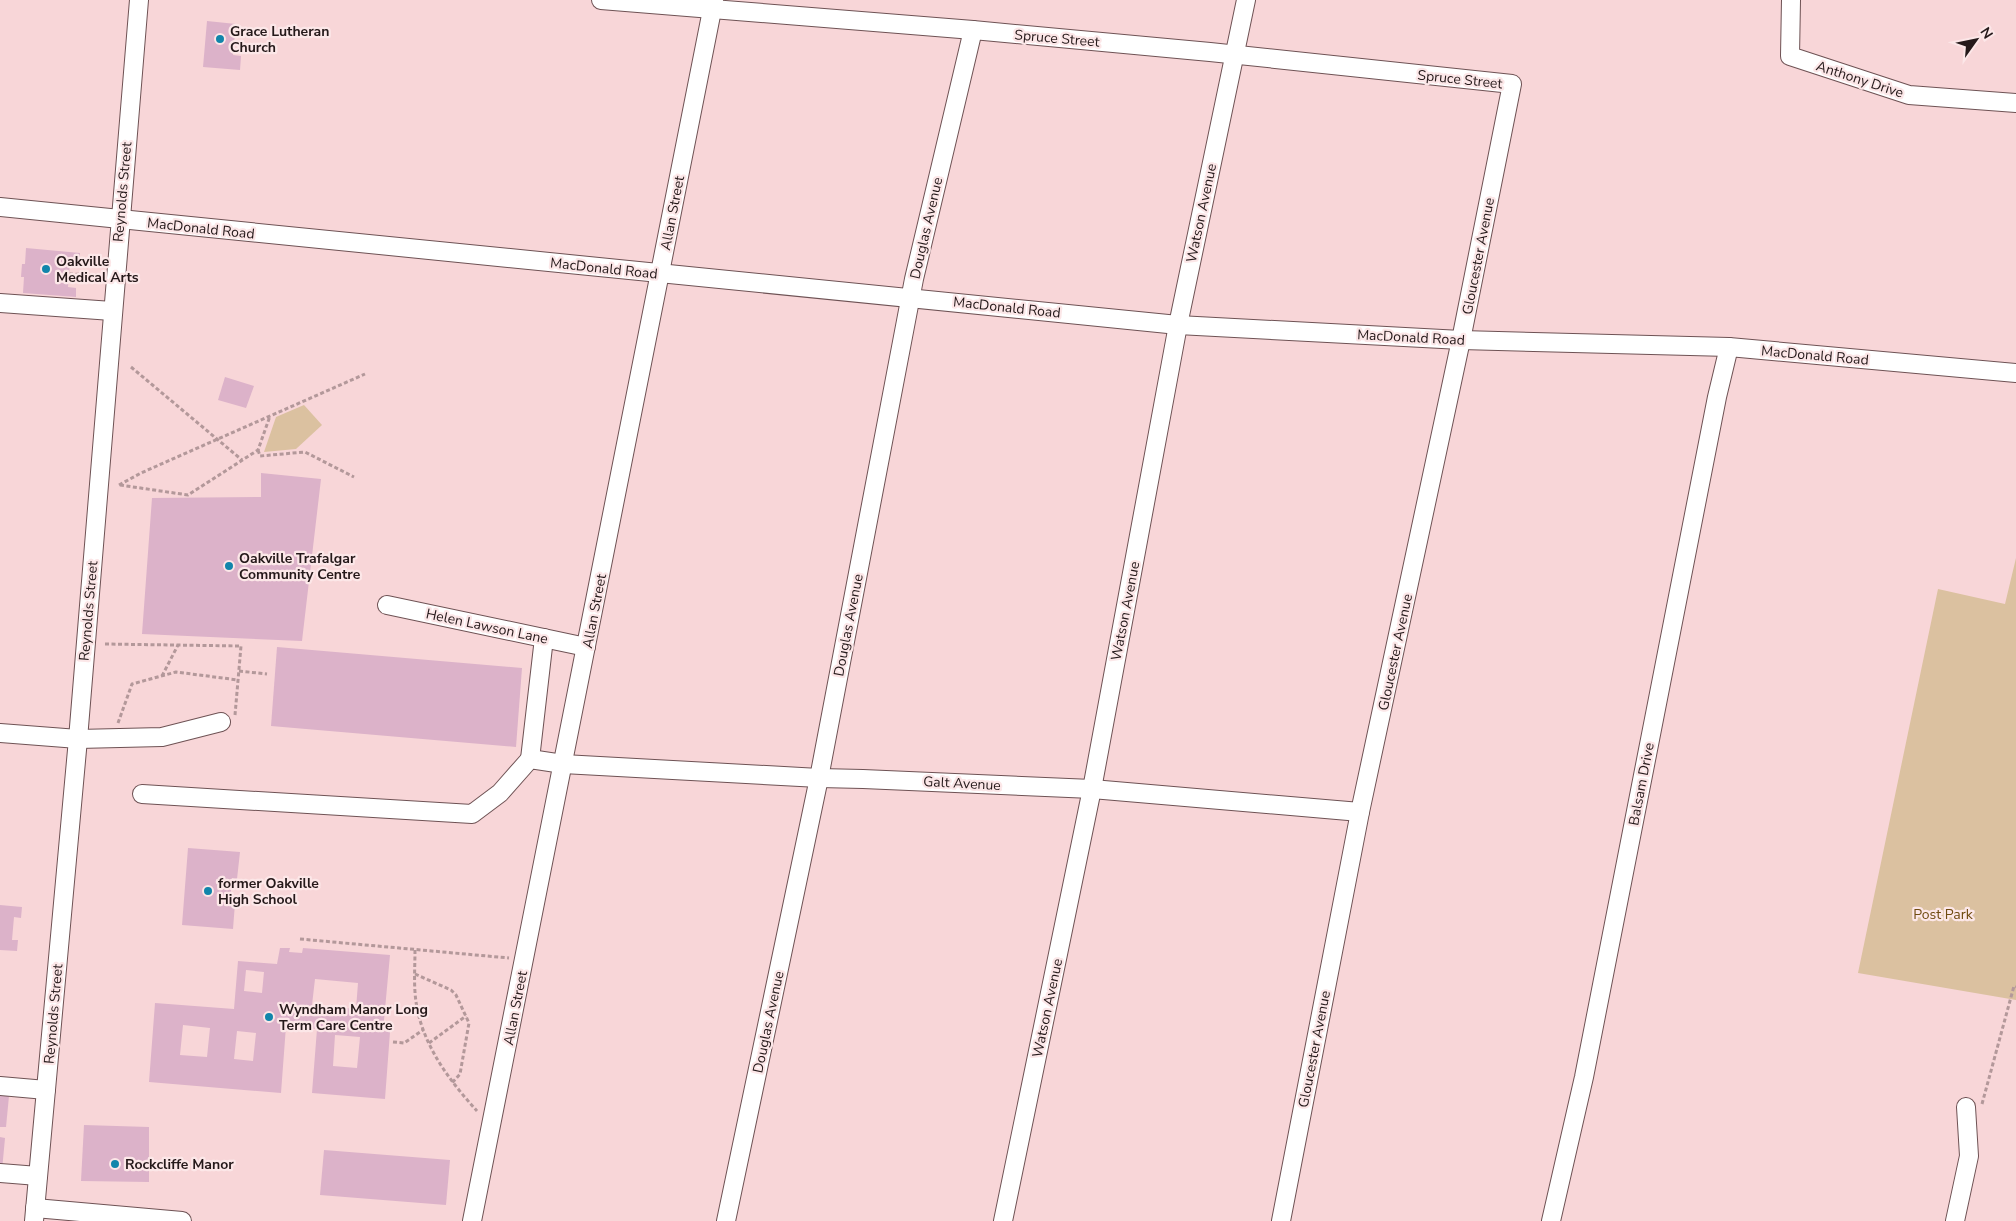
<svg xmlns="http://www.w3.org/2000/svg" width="2016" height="1221" viewBox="0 0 2016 1221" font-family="'Nunito Sans',sans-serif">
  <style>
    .green { fill: #dbc1a0 }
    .building { fill: #dcb2c9; fill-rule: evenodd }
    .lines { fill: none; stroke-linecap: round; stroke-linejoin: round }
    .minor-casing { stroke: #6e5254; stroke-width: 20 }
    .path { stroke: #b3989a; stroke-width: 3; stroke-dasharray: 4 2.5; stroke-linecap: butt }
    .minor { stroke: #fff; stroke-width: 18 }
    .poi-dot { fill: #1185ab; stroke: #fce7e8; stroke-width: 2 }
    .labels { text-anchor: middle; stroke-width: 4.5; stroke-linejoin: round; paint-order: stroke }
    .poi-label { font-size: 14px; font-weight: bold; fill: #25191a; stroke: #fce7e8; text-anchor: start }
    .street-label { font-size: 14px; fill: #25191a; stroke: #fce7e8 }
    .park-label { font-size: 14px; fill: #704b10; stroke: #fce7e8 }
  </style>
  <rect width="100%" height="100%" fill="#f8d6d8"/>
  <g class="green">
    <path d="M304,405L322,425L296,449L264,452L276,417Z"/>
    <path d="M2016,558V1000L1858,973L1938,589L2005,604Z"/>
  </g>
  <g class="building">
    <path d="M207,21L236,24L233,55L241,56L240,70L203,67Z"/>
    <path d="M26,248L80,253V263H70L68,287L76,288V297L23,293L24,277H21L22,264H25Z"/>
    <path d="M225,377L254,386L246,408L218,400Z"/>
    <path d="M261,473L321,479L302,641L142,634L152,498L261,497Z"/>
    <path d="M277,647L522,668L516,747L271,726Z"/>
    <path d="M188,848L240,852L237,879L232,878L230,903H235L233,929L182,925Z"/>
    <path d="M0,905L22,907L21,918L14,917L12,940H18L17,951L0,950Z"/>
    <path d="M280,948H290L289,952L302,953L303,948L390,955L383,1031L390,1032L385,1099L312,1093L317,1029L286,1026L281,1093L149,1082L155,1003L234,1009L238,961L277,964ZM246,970L264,972L262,993L244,991ZM315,979L358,983L356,1009L312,1005ZM183,1025L210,1028L207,1057L180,1055ZM237,1031L256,1033L253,1061L234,1059ZM335,1035L360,1037L357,1068L333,1066Z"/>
    <path d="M0,1096H9L6,1127H0Z"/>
    <path d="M84,1125L149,1127V1182L81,1181Z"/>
    <path d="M0,1137L5,1138L2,1170H0Z"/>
    <path d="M324,1150L450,1160L446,1205L320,1195Z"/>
  </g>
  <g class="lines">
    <g class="minor-casing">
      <g id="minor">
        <path d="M601,0L973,30L1210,52L1512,84L1461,340L1360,812L1281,1221"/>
        <path d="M1791,0L1790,56L1909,95L2016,103"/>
        <path d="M0,207L1178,325L1461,340L1729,347L2016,373"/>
        <path d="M0,303L112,311"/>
        <path d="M387,605L586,647"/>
        <path d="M0,733L78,739L162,737L221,722"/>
        <path d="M530,759L544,638"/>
        <path d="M142,794L472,814L500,793L530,759L563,764L819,778L863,779L1092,789L1360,812"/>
        <path d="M0,1086L46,1090"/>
        <path d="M0,1173L38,1176"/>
        <path d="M35,1208L182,1221"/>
        <path d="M34,1221L78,739L139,0"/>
        <path d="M472,1221L714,0"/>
        <path d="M726,1221L819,778L914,279L973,30"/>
        <path d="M1003,1221L1092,789L1178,325L1246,0"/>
        <path d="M1551,1221L1584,1077L1717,397L1729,347"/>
        <path d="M1955,1221L1969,1156L1966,1107"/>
      </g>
    </g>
    <g class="path">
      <path d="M69,274L102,275"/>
      <path d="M131,367L242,460"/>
      <path d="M258,450L260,456L305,452L354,477"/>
      <path d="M119,485L141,473L365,374"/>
      <path d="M120,485L188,495L258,450L270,416"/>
      <path d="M105,644L241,646L235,715"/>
      <path d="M239,671L267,674"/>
      <path d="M162,676L178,645"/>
      <path d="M118,723L132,684L176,672L238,680"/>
      <path d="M300,939L509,958"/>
      <path d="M415,950C415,964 414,978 415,992C418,1039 447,1078 477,1111"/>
      <path d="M415,974L451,990L456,995L469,1023L460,1074L452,1083"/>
      <path d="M393,1042L404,1043L423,1030"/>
      <path d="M429,1043L466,1016"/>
      <path d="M1982,1104L2014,986L2016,987"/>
    </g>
    <use href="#minor" class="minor"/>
  </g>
  <g class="poi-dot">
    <circle cx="220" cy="39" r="5"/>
    <circle cx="46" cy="269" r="5"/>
    <circle cx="229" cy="566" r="5"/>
    <circle cx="208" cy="891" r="5"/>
    <circle cx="269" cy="1017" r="5"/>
    <circle cx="115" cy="1164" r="5"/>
  </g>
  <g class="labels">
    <g class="poi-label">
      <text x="230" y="36">Grace Lutheran<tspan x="230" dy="16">Church</tspan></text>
      <text x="56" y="266">Oakville<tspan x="56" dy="16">Medical Arts</tspan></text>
      <text x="239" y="563">Oakville Trafalgar<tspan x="239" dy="16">Community Centre</tspan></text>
      <text x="218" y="888">former Oakville<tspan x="218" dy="16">High School</tspan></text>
      <text x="279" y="1014">Wyndham Manor Long<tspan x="279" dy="16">Term Care Centre</tspan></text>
      <text x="125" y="1169">Rockcliffe Manor</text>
    </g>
    <g class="street-label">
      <text transform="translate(1057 38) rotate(5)" y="5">Spruce Street</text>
      <text transform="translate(1460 79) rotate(6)" y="5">Spruce Street</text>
      <text transform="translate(1860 79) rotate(18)" y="5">Anthony Drive</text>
      <text transform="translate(122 192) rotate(-85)" y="5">Reynolds Street</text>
      <text transform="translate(672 213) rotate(-79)" y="5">Allan Street</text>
      <text transform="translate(1201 213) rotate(-78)" y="5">Watson Avenue</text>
      <text transform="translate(201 228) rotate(6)" y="5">MacDonald Road</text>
      <text transform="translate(926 228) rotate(-77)" y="5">Douglas Avenue</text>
      <text transform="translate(1478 256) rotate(-79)" y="5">Gloucester Avenue</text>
      <text transform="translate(604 268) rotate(6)" y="5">MacDonald Road</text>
      <text transform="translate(1007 307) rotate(6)" y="5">MacDonald Road</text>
      <text transform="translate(1411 337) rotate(3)" y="5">MacDonald Road</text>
      <text transform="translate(1815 355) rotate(5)" y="5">MacDonald Road</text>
      <text transform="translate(88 611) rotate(-85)" y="5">Reynolds Street</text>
      <text transform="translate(594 611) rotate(-79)" y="5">Allan Street</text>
      <text transform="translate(1125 611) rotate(-79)" y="5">Watson Avenue</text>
      <text transform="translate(848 625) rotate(-79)" y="5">Douglas Avenue</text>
      <text transform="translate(487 626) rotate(12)" y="5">Helen Lawson Lane</text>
      <text transform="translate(1395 652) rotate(-78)" y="5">Gloucester Avenue</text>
      <text transform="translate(962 783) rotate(3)" y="5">Galt Avenue</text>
      <text transform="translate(1641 784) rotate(-79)" y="5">Balsam Drive</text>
      <text transform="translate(515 1008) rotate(-79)" y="5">Allan Street</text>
      <text transform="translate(1047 1008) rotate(-78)" y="5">Watson Avenue</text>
      <text transform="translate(53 1014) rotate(-85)" y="5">Reynolds Street</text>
      <text transform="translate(768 1022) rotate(-78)" y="5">Douglas Avenue</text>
      <text transform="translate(1314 1049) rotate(-79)" y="5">Gloucester Avenue</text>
    </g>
    <g class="park-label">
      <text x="1943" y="919">Post Park</text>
    </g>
  </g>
  <g transform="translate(1976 40) rotate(57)" stroke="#fce7e8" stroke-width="4" paint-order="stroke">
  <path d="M0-4L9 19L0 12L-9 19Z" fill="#25191a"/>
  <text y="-8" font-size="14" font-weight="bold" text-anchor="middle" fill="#25191a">N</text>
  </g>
</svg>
